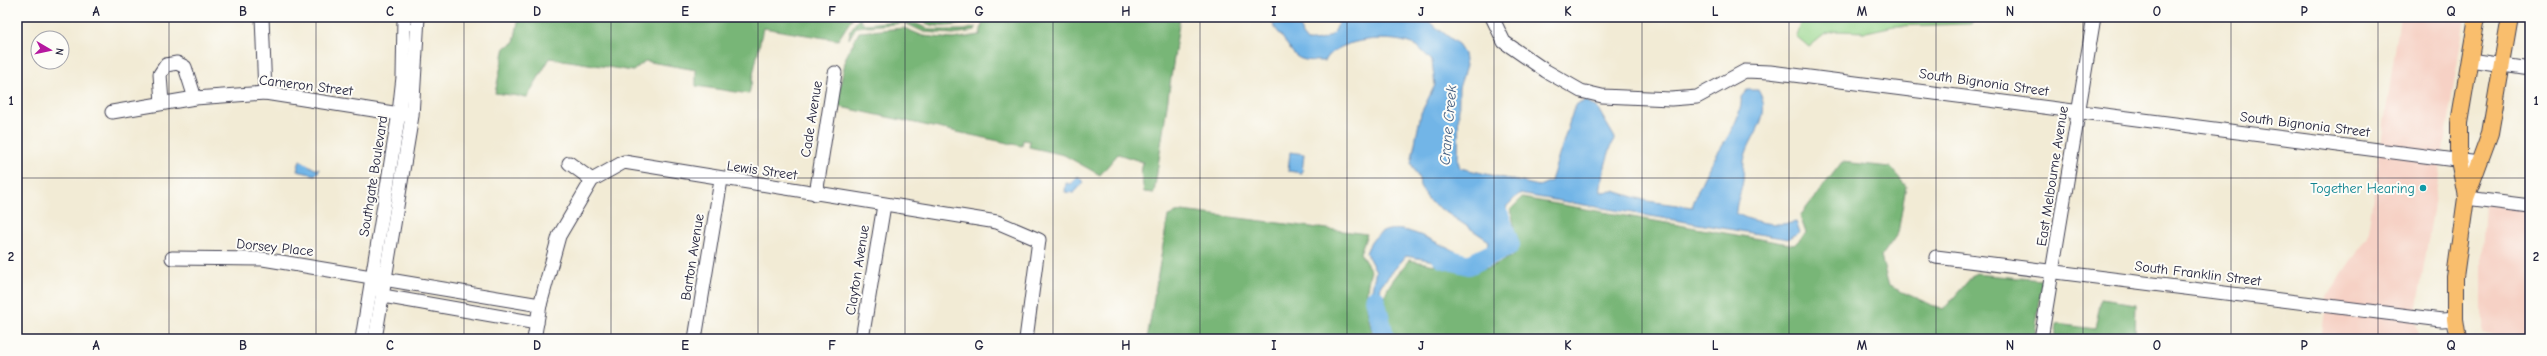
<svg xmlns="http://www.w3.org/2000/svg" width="2547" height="356" viewBox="0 0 2547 356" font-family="'Comic Neue',sans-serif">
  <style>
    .built { fill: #f6d1c5 }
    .green { fill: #96d58b; stroke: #5c7c63 }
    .forest { fill: #78b677; stroke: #4d6c59 }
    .water { fill: #72b5e7; stroke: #4a6c91 }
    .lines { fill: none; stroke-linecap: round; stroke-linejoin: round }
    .river { stroke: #72b5e7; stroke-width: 20 }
    .minor-casing { stroke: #414052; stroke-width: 15 }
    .major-casing { stroke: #414052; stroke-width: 18 }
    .minor { stroke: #fff; stroke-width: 13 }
    .major { stroke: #f9be6d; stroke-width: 16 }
    .grid { fill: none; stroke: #22223b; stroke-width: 1; stroke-opacity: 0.55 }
    .culture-dot { fill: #0f9aa8; stroke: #fdfcf7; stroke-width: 1.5 }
    .labels { text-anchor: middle; stroke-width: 4; stroke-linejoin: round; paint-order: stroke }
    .street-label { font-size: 14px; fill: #22223b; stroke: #fdfcf7 }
    .culture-label { font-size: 14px; fill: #0d838f; stroke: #fdfcf7; text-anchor: end }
    .water-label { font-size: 15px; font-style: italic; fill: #425d80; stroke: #fdfcf7 }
    .neatline { fill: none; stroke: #22223b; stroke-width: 1.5 }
    .grid-label { font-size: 13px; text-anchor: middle; font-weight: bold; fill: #22223b }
  </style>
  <rect width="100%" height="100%" fill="#fdfcf7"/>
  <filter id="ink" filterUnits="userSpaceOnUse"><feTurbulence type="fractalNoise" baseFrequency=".025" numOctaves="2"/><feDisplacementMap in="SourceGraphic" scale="8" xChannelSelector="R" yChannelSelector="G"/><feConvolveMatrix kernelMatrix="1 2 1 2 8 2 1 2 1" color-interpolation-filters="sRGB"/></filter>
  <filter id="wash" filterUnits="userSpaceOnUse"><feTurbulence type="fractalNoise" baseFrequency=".012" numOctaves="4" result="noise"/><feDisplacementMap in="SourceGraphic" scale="16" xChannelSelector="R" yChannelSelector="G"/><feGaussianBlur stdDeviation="0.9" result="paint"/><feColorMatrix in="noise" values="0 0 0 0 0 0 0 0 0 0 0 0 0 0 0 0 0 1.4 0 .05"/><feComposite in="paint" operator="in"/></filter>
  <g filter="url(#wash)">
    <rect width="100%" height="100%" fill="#f2ebd5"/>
    <g class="built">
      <path d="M2400,17H2465L2415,319L2420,339H2321L2327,296L2367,237Z"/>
      <path d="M2485,203L2530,206V339L2482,334V252Z"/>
    </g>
    <path class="green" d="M1802,17H1976L1972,24L1894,26L1866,32L1837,31L1825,34L1809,47L1796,36Z"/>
    <g class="forest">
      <path d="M519,17H853L838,40L763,28L749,94L696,86V70L645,61L633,71L550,58L527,97L495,93L505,47L514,43Z"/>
      <path d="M860,17L861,22L865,24L896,21L917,24L930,30H965L976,27L975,31L953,34L924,32L905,23L856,27L849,39L850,31Z"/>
      <path d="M904,17H1180L1154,193L1144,192L1141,173L1143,162L1118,154L1100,175L1064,155L1029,147L1030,141L1023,140L1022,146L836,106L846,57L859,32L904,28L923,36L953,39L980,35L983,20C967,22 948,29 931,25C921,22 914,18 904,17Z"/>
      <path d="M1842,162L1890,167L1906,186L1898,233L1881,257L1889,286L1943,310L1974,274L2043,280L2034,339H1394L1388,337C1380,293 1382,293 1409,260L1461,270L1488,268L1513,256L1514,226L1511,209L1522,198L1794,245L1806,233L1800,216Z"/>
      <path d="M1182,211L1367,234L1360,253L1371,271C1363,298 1367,313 1374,339H1147L1168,216Z"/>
      <path d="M2101,299L2136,304L2135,337L2150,339H2055L2057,324L2095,329Z"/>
    </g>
    <g class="water">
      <path d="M1298,17L1302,35L1307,41C1315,42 1332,39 1336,29C1337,26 1338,21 1340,17H1414L1429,22L1457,43L1464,54L1466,66L1459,88L1458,161L1460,168L1539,186L1551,181L1573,111L1577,104L1587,101L1598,109L1615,138C1610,146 1599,184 1601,192L1614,191L1647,201L1692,207C1696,196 1700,184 1706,173C1716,153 1744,119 1741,97L1747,90H1758C1775,117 1748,136 1744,161C1743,170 1744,178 1742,186C1740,195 1736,203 1736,213C1751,222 1777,227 1796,222L1800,232L1788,239L1519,194L1507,206L1503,217L1509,230L1508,253L1486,263L1462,266L1406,256L1381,285L1378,309L1384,339H1379C1372,311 1368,300 1376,271L1366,253C1386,197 1449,258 1482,260L1487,256L1489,241L1429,201L1420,186L1419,179L1411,163L1421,113L1435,85L1432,61C1427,56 1422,50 1416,46C1394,34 1338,37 1325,61C1295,61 1297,59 1282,37C1277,30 1273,27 1271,18Z"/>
      <path d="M1290,152L1304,154L1302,173L1288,171Z"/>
      <path d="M300,160L315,169H319V171L315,175L297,171Z"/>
      <path d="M1078,176L1084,182L1074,193L1065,192L1066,183L1071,184Z"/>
    </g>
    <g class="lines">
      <g class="river">
        <path d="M1442,258L1469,265L1510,245L1499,215"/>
        <path d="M1375,299L1385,339"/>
      </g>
    </g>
  </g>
  <g filter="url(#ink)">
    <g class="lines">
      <g class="minor-casing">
        <g id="minor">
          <path d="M262,17L265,93"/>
          <path d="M1492,17L1504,42L1546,71L1581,91L1602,96L1671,99L1697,97L1745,71L1770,72L2479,163"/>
          <path d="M2470,60L2530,69"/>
          <path d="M162,103L160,74L166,65L177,63L185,67L195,98"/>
          <path d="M112,112L195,98L265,93L406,115"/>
          <path d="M569,163L592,180"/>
          <path d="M816,194L835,73"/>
          <path d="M2466,198L2530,206"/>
          <path d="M1936,257L2442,320L2455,319L2454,327"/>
          <path d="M172,258L263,259L540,305"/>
          <path d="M379,289L383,296L537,323"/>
          <path d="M362,339L399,113L403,77L404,17"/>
          <path d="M375,339L412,116L418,17"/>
          <path d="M534,339L540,305L559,236L592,180L624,162L997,222L1039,240L1026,339"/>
          <path d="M695,339L721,180"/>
          <path d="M862,339L884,205"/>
          <path d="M2041,339L2094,17"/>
        </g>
      </g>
      <g class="major-casing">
        <g id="major">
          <path d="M2466,197L2459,160V123L2477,17"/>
          <path d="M2458,339L2455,319V277L2466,198L2490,133L2510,17"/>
        </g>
      </g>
      <use href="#minor" class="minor"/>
      <use href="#major" class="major"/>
    </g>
  </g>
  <path class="grid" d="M169,17V339M316,17V339M464,17V339M611,17V339M758,17V339M905,17V339M1053,17V339M1200,17V339M1347,17V339M1494,17V339M1642,17V339M1789,17V339M1936,17V339M2083,17V339M2231,17V339M2378,17V339M17,178H2530"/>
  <circle class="culture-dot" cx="2423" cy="188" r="4"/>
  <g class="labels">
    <g class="street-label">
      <text transform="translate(1984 82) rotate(8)" y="5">South Bignonia Street</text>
      <text transform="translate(306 85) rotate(7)" y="5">Cameron Street</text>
      <text transform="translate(811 119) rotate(-81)" y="5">Cade Avenue</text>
      <text transform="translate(2305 124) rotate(7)" y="5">South Bignonia Street</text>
      <text transform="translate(762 170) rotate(8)" y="5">Lewis Street</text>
      <text transform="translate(373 176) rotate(-81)" y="5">Southgate Boulevard</text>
      <text transform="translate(2052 176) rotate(-81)" y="5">East Melbourne Avenue</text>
      <text transform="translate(275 247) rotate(6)" y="5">Dorsey Place</text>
      <text transform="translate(692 257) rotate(-81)" y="5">Barton Avenue</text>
      <text transform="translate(857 270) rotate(-81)" y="5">Clayton Avenue</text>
      <text transform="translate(2198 273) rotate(7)" y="5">South Franklin Street</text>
    </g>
    <g class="culture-label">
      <text x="2415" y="193">Together Hearing</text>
    </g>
    <g class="water-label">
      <text transform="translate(1448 125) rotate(-85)" y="5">Crane Creek</text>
    </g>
  </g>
  <rect width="2547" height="356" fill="none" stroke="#fdfcf7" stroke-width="44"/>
  <g transform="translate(50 50) rotate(99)"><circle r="19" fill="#fdfcf7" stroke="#a5a5ac"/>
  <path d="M0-3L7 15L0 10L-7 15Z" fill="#b5179e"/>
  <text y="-6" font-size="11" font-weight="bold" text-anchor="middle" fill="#22223b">N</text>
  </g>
  <rect x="22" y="22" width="2503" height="312" class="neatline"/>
  <g class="grid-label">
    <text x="96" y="16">A</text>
    <text x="243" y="16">B</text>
    <text x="390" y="16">C</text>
    <text x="537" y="16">D</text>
    <text x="685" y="16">E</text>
    <text x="832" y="16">F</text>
    <text x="979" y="16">G</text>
    <text x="1126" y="16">H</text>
    <text x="1274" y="16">I</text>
    <text x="1421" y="16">J</text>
    <text x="1568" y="16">K</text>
    <text x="1715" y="16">L</text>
    <text x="1862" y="16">M</text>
    <text x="2010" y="16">N</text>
    <text x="2157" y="16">O</text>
    <text x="2304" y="16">P</text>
    <text x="2451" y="16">Q</text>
    <text x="11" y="105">1</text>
    <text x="2536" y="105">1</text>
    <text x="11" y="261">2</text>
    <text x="2536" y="261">2</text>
    <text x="96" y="350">A</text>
    <text x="243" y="350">B</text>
    <text x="390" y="350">C</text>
    <text x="537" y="350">D</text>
    <text x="685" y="350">E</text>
    <text x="832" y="350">F</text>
    <text x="979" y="350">G</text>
    <text x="1126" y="350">H</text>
    <text x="1274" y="350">I</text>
    <text x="1421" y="350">J</text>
    <text x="1568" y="350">K</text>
    <text x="1715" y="350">L</text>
    <text x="1862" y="350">M</text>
    <text x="2010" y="350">N</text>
    <text x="2157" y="350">O</text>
    <text x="2304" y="350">P</text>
    <text x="2451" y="350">Q</text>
  </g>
</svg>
